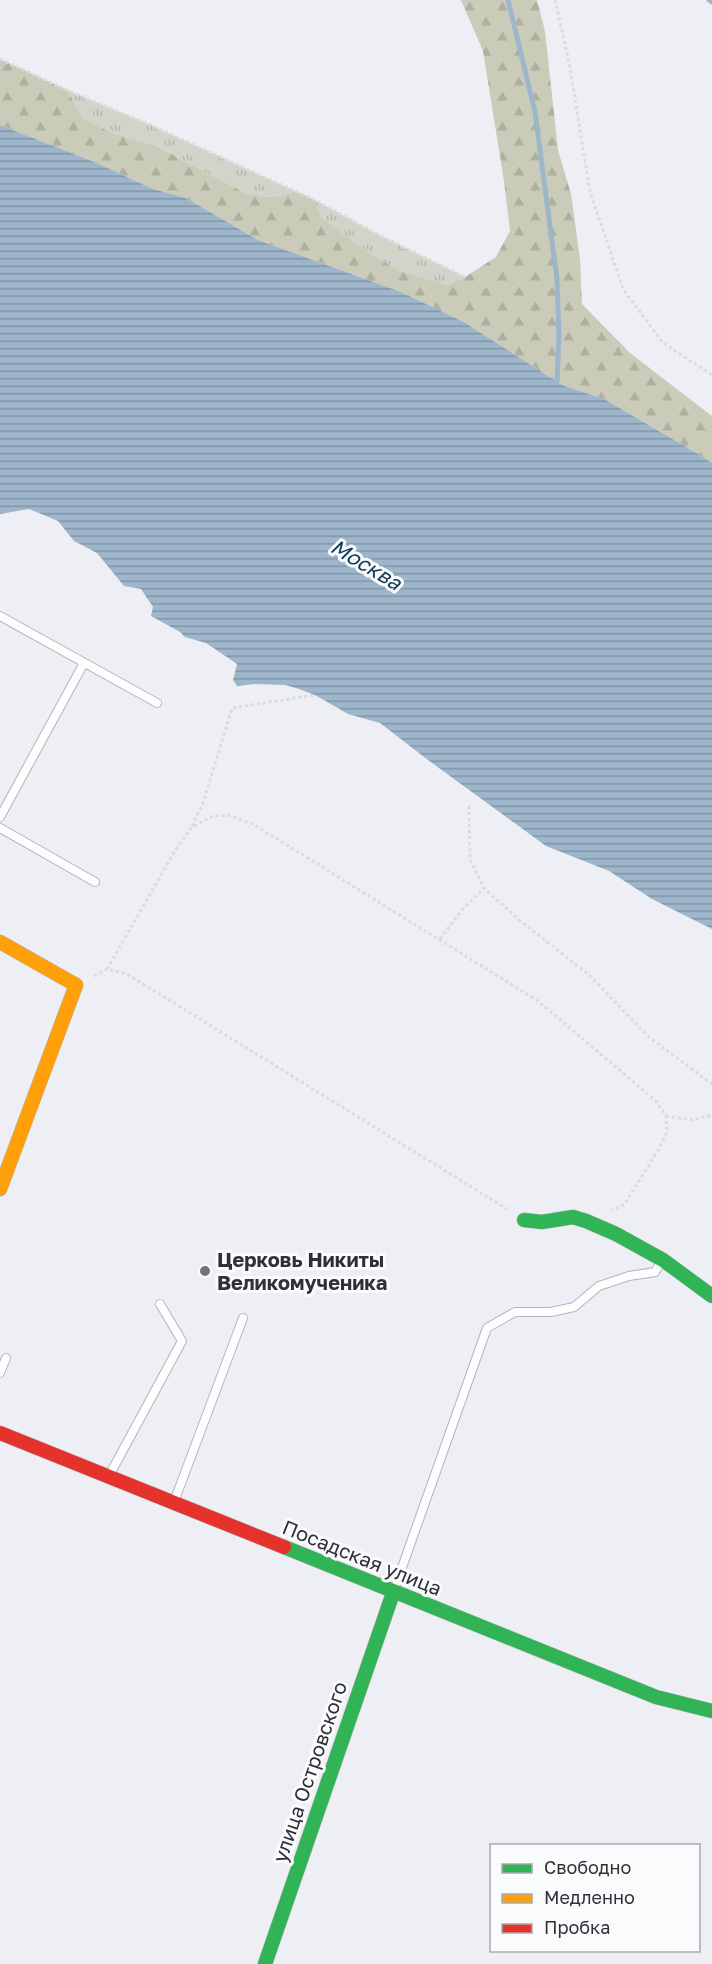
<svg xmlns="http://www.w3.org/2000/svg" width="712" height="1964" viewBox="0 0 712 1964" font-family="'Golos Text',sans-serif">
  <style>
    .grass { fill: url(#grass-tufts) }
    .forest { fill: url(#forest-firs) }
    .water { fill: url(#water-rules) }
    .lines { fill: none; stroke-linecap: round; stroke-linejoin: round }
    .stream { stroke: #9eb6cb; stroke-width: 5 }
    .lane-casing { stroke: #b3b5b9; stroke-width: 10 }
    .fast-casing { stroke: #b3b5b9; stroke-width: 15 }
    .slow-casing { stroke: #b3b5b9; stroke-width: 15 }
    .jam-casing { stroke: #b3b5b9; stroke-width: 15 }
    .path { stroke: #dadbdc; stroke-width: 3; stroke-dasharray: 3 3; stroke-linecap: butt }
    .lane { stroke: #fcfdfd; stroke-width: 8 }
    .fast { stroke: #30b455; stroke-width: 14 }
    .slow { stroke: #ff9f0a; stroke-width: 14 }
    .jam { stroke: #e5322d; stroke-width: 14 }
    .poi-dot { fill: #727478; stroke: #fafbfd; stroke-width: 2 }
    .labels { text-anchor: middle; stroke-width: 6; stroke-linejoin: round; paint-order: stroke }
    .poi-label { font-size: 20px; font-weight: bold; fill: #2f3135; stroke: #fafbfd; text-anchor: start }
    .street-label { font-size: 20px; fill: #2f3135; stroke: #fafbfd }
    .water-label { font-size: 21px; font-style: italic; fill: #123e5a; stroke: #fafbfd }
  </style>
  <defs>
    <pattern id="grass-tufts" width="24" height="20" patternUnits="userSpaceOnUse" patternTransform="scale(1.5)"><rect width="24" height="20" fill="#d2d4c9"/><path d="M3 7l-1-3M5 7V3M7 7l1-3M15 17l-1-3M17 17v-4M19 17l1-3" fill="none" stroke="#b5b6ad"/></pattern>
    <pattern id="forest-firs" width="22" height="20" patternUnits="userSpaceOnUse" patternTransform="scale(1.5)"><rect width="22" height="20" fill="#caccb9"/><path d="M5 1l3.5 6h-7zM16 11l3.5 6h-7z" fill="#aeb0a0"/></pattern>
    <pattern id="water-rules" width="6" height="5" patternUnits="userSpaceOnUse" patternTransform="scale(1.5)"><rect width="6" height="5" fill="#9eb6cb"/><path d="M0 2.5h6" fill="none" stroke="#8195a6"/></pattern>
  </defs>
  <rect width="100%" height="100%" fill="#eeeff4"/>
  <g class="grass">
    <path d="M67,90L144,122L295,191L285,195L269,197L245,193L156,146L112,133L83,118Z"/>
    <path d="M315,200L381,236L465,277L448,285L400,271L369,253L321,217Z"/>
  </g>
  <path class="forest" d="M461,0H537L545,31L558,150L571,194L580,259L582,304L630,353L712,416V463L700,455L604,399L562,385L464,322L401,292L258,240L186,198L153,189L97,163L0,125V59L67,90L83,118L112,133L156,146L245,193L269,197L285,195L295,191L315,200L321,217L369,253L400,271L448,285L465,277L496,257L510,231L504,181L483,51Z"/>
  <path class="water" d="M0,125L97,163L153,189L186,198L258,240L401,292L464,322L562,385L604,399L700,455L712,463V929L652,899L609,871L546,846L428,760L380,723L348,714L315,695L296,688L285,685L255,684L237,686L233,680L237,664L206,643L185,637L180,632L151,616L153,607L141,589L124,586L97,553L74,541L58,521L29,509L0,514Z"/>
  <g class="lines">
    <g class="stream">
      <path d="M508,0L535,112L557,279L559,335L557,382"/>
      <path d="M709,0L712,2"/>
    </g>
    <g class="lane-casing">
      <g id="lane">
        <path d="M0,616L157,703"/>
        <path d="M0,817L84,663"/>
        <path d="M0,828L95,882"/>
        <path d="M0,1373L6,1358"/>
        <path d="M110,1474L182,1341L160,1304"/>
        <path d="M174,1502L243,1318"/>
        <path d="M394,1590L487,1328L515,1312H551L574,1307L599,1286L629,1276L655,1272L662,1261"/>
      </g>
    </g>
    <g class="fast-casing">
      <g id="fast">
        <path d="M524,1220L542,1222L573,1217L586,1221L616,1234L663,1260L712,1296"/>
        <path d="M284,1547L656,1697L712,1711"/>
        <path d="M265,1964L393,1593"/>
      </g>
    </g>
    <g class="slow-casing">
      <path id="slow" d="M0,942L76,985L0,1189"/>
    </g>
    <g class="jam-casing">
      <path id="jam" d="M0,1433L284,1547"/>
    </g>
    <g class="path">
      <path d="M555,0L569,62L590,192L623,289L663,343L712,375"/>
      <path d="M0,59L67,90L144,122L315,200L381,236L465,277"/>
      <path d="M469,806L470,859L484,888L518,919L588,974L650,1038L712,1084"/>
      <path d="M192,826L203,803L232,708L315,695"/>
      <path d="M440,939L461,911L484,888"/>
      <path d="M107,969L176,849L192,827L213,816L228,815L253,824L538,1001L656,1101L666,1116L667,1132L659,1149L624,1205L611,1210"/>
      <path d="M94,976L107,969L127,974L507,1209"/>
      <path d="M666,1116L693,1120L712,1115"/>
    </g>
    <use href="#lane" class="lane"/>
    <use href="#fast" class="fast"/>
    <use href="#slow" class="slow"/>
    <use href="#jam" class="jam"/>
  </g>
  <circle class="poi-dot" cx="205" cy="1271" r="6"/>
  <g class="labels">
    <g class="poi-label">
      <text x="217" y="1267">Церковь Никиты<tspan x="217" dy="23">Великомученика</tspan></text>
    </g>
    <g class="street-label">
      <text transform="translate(362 1558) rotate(22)" y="7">Посадская улица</text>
      <text transform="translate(310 1772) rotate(-71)" y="7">улица Островского</text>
    </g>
    <g class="water-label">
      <text transform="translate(366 565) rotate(31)" y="7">Москва</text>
    </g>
  </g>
  <rect x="490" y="1844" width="210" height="108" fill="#fafbfd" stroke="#a9aaad" stroke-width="1.5"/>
  <rect x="502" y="1864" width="30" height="9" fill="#30b455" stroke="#a9aaad" stroke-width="1.5"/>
  <text x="544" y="1874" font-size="18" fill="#2f3135">Свободно</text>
  <rect x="502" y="1894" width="30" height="9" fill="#ff9f0a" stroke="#a9aaad" stroke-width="1.5"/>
  <text x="544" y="1904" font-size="18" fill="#2f3135">Медленно</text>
  <rect x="502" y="1924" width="30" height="9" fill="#e5322d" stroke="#a9aaad" stroke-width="1.5"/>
  <text x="544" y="1934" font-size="18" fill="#2f3135">Пробка</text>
</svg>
